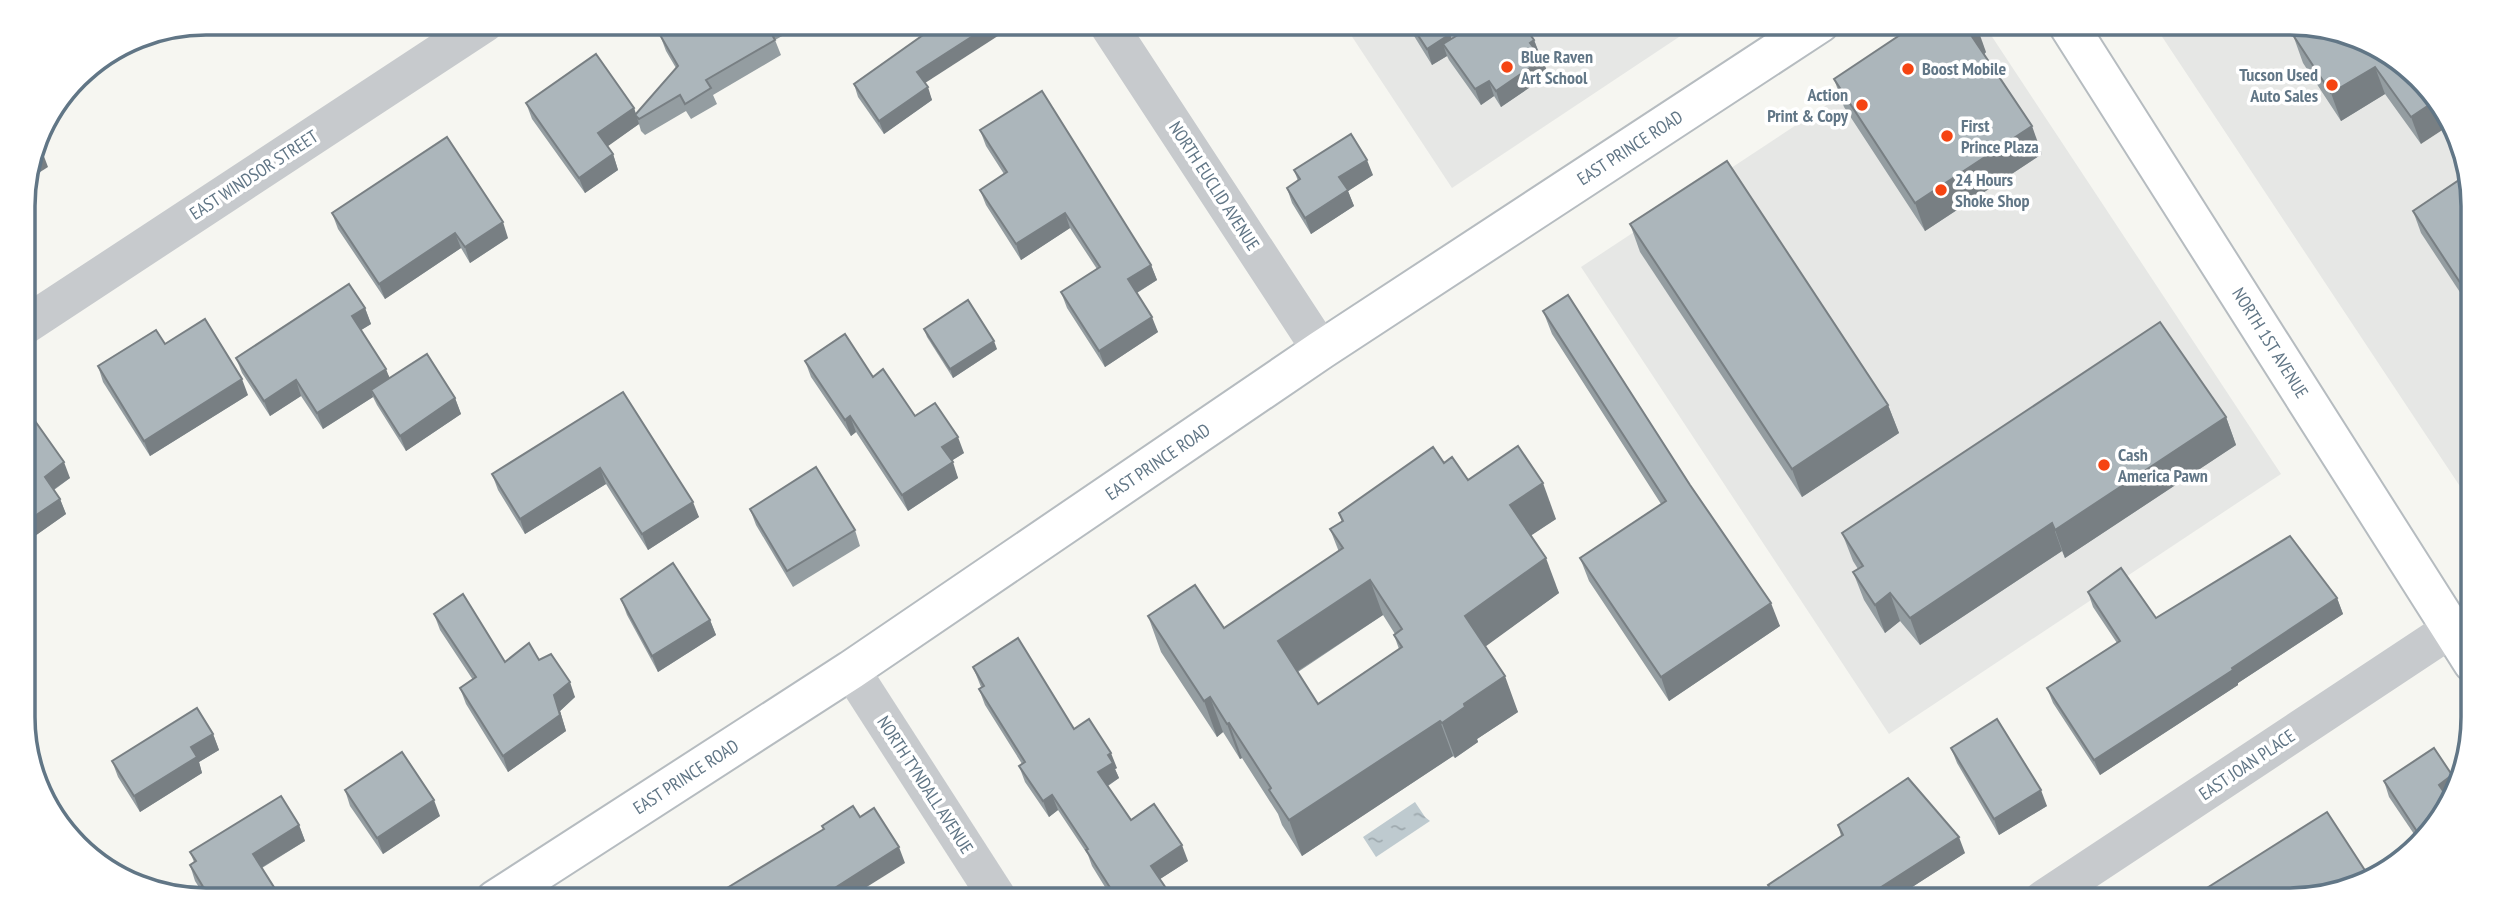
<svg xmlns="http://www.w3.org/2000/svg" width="2496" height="923" viewBox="0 0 2496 923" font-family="'PT Sans Narrow',sans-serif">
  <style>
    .built { fill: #e6e7e5 }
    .water { fill: url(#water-ripples) }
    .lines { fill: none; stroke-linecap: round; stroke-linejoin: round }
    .secondary-casing { stroke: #b6bcc0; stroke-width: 42 }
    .minor { stroke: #c7cacd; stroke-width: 38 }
    .secondary { stroke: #fff; stroke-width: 38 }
    .wall { fill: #949da1; fill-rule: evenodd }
    .shaded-wall { fill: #787f83 }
    .building { fill: #acb6bb; stroke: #787f83; stroke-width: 2; fill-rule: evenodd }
    .poi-dot { fill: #f54412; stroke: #fff; stroke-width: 2.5 }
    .labels { text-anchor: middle; stroke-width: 7; stroke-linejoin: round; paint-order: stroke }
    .poi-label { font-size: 18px; font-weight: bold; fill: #617686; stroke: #fff; text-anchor: start }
    .street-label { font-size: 18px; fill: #617686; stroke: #fff }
    .rim { fill: none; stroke: #617686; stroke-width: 3.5 }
  </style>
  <defs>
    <pattern id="water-ripples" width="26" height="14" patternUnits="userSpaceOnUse" patternTransform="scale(1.75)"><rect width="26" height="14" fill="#becacf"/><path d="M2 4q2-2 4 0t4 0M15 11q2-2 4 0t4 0" fill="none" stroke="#9ea9ae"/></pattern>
  </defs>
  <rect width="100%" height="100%" fill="#f6f6f1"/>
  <g class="built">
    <path d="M1349,23H1700L1452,188L1345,26Z"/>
    <path d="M1951,23H1983L2281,474L1889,734L1581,267Z"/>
    <path d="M2153,23H2290L2343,31L2421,144L2447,127L2472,181L2473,506Z"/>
  </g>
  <path class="water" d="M1415,802L1425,817L1430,821L1376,857L1363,837Z"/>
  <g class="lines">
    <g class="secondary-casing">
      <g id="secondary">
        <path d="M2067,23L2473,663"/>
        <path d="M495,900L851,670L1321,350L1820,23"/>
      </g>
    </g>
    <g class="minor">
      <path d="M1107,23L1321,350"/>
      <path d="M24,326L485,23"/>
      <path d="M851,670L999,900"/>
      <path d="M2042,900L2451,629"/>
    </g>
    <use href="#secondary" class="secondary"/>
  </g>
  <g class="wall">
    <path d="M682,23H779L784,35L775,40L781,55L713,95L717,104L691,119L686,111L645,135L641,131L639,124L607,146L613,154L618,170L585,193L532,119L526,103L634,108L636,114L676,68L666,51L660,35Z"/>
    <path d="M1406,23H1443L1452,39L1534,40L1548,75L1501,107L1494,96L1481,105L1449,60L1447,56L1432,65Z"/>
    <path d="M2293,35L2428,85L2421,144L2385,94L2341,121L2303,63Z"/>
    <path d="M1986,52L1984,54L2042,154L1925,231L1844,107L1834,79Z"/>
    <path d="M925,83L932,100L884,134L858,97L854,84Z"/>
    <path d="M980,130L1151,265L1157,280L1137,293L1158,332L1105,367L1067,308L1061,292L1097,269L1070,228L1021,260L986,205L980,190L1004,174L986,146Z"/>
    <path d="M1294,170L1373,175L1348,191L1354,206L1311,234L1292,203L1287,188L1298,181Z"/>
    <path d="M2468,174L2469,306L2421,233L2413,211Z"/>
    <path d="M332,213L508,238L470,263L461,248L385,299L338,229Z"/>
    <path d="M1630,224L1888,405L1899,433L1802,497L1640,252Z"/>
    <path d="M365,308L371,324L361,330L390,378L455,398L461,414L406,451L377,405L373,397L323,429L301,396L270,416L242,373L236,358Z"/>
    <path d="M1543,311L1780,626L1669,701L1589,581L1580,558L1661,504L1552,334Z"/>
    <path d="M924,329L997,349L953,378L927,337Z"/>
    <path d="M165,344L248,395L150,456L103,382L98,366Z"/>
    <path d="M805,361L873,377L915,416L964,453L951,461L958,478L908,511L856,432L851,436L811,377Z"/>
    <path d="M623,392L699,517L648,550L606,484L525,534L498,490L492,474Z"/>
    <path d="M2226,417L2236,445L2065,558L2062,551L1920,645L1900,621L1885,633L1864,600L1853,572L1858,569L1853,561L1842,533Z"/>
    <path d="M24,428L70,478L54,490L60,499L66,514L32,538L25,528Z"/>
    <path d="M1444,463L1468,480L1556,519L1531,535L1559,593L1485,646L1518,712L1477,739L1478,742L1455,758L1453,756L1302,856L1282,825L1278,814L1242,758L1240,759L1223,732L1217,737L1161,652L1148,616L1224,628L1339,552L1330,529L1342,522L1339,513ZM1383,615L1395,634L1394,635L1399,649L1318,704L1298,672Z"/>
    <path d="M750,509L855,530L860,546L793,587L756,525Z"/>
    <path d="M2088,592L2156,618L2337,598L2343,614L2238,683V685L2100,775L2053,703L2047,688L2117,643L2093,607Z"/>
    <path d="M621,599L710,620L716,635L658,672L627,615Z"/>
    <path d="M434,614L505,662L539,660L575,697L560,711L566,731L508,772L466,704L460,688L473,680L440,630Z"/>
    <path d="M973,667L1074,729L1117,768L1115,769L1119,778L1108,786L1131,820L1188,861L1160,879L1174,900H1113L1092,866L1088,855L1058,810L1049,817L1025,782L1019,766L1022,764L985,705L979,689L981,687Z"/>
    <path d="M213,734L219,750L199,762L202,773L140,812L118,777L112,761Z"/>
    <path d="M1951,748L2047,806L1999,835L1957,763Z"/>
    <path d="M2452,775L2456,786L2418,840L2389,797L2384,781Z"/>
    <path d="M345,790L440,816L383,854L350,806Z"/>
    <path d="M299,825L305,841L262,868L277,892L280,900H207L195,881L190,865L194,862L190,852Z"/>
    <path d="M1838,825L1965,853L1892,900H1774L1768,885L1841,836Z"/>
  </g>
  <g class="shaded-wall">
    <path d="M993,23H1018L922,85L917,72Z"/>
    <path d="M1976,24L1986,52L1979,60L1969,32Z"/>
    <path d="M1450,34L1456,50L1443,44L1447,56L1432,65L1427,49Z"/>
    <path d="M1534,40L1540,56L1530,43Z"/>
    <path d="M1543,59L1548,75L1501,107L1496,91Z"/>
    <path d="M2375,67L2385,94L2341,121L2331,93Z"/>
    <path d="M1489,81L1494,96L1481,105L1475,89Z"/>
    <path d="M928,87L932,100L884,134L879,121Z"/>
    <path d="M2435,101L2447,127L2421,144L2411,117Z"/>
    <path d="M634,108L639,124L604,149L598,133Z"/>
    <path d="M2032,126L2042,154L1925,231L1915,203Z"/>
    <path d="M42,151L48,167L26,181L33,157Z"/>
    <path d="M613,154L618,170L585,193L579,178Z"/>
    <path d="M1367,160L1373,175L1348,191L1354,206L1311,234L1305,218L1339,177Z"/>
    <path d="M1065,213L1070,228L1021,260L1016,244Z"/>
    <path d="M503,222L508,238L470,263L465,247Z"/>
    <path d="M455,233L461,248L385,299L379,284Z"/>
    <path d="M1151,265L1157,280L1133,295L1128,279Z"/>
    <path d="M2472,277V305L2469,306L2461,284Z"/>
    <path d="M365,308L371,324L358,332L352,316Z"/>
    <path d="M1152,317L1158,332L1105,367L1099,351Z"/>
    <path d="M994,341L997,349L953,378L950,369Z"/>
    <path d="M386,369L392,384L371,390L373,397L323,429L317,413Z"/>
    <path d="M242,379L248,395L150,456L144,441Z"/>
    <path d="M296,380L301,396L270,416L264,401Z"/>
    <path d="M455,398L461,414L406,451L400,436Z"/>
    <path d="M1888,405L1899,433L1802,497L1792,469Z"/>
    <path d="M850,416L856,432L851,436L845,420Z"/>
    <path d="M2226,417L2236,445L2065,558L2055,530Z"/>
    <path d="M958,437L964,453L948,463L942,447Z"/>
    <path d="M64,462L70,478L50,492L45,477Z"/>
    <path d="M953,462L958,478L908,511L902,495Z"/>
    <path d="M600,468L606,484L525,534L520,519Z"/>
    <path d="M1543,483L1556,519L1523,541L1510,505Z"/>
    <path d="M60,499L66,514L32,538L26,522Z"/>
    <path d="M693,502L699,517L648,550L642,534Z"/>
    <path d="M2052,523L2062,551L1920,645L1910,618Z"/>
    <path d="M1546,558L1559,593L1478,652L1465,616Z"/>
    <path d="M1370,580L1383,615L1290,676L1278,641Z"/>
    <path d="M1890,593L1900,621L1885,633L1875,605Z"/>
    <path d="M2337,598L2343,614L2238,683V685L2100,775L2094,760Z"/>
    <path d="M1771,603L1780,626L1669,701L1661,677Z"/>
    <path d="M710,620L716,635L658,672L652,656Z"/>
    <path d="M1505,676L1518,712L1477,739L1478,742L1455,758L1442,723L1464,704Z"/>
    <path d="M570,682L575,697L560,711L566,731L508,772L503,756L554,695Z"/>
    <path d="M1210,697L1223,732L1217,737L1204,701Z"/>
    <path d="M26,698L32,714L26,718Z"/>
    <path d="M1440,721L1453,756L1302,856L1289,820Z"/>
    <path d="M1229,723L1242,758L1240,759L1227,724Z"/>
    <path d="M213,734L219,750L199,762L202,773L140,812L134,796L191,747Z"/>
    <path d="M1111,753L1117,768L1115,769L1119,778L1104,788L1098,772L1108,755Z"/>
    <path d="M2452,775L2456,786L2447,799L2439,785Z"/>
    <path d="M2041,790L2047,806L1999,835L1994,819Z"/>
    <path d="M1052,795L1058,810L1049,817L1043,801Z"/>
    <path d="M434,800L440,816L383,854L377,838Z"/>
    <path d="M299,825L305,841L259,869L253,854Z"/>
    <path d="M1959,837L1965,853L1892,900H1861Z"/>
    <path d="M1182,845L1188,861L1157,881L1151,866Z"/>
    <path d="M899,847L905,863L846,900H820L819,898Z"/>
    <path d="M277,892L280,900H264Z"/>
  </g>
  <g class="building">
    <path d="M682,23H772L767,26L775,40L706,80L711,88L685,104L680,95L639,119L635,115L678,66L660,35Z"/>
    <path d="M940,23H993L917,72L928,87L879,121L854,84Z"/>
    <path d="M1410,23H1443L1450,34L1427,49Z"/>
    <path d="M1483,23H1522L1534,40L1530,43L1543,59L1496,91L1489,81L1475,89L1443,44L1471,27Z"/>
    <path d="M1918,23H1975L1976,24L1969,32L2032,126L1915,203L1834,79Z"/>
    <path d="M2307,25L2349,32L2428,85L2435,101L2411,117L2375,67L2331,93L2293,35Z"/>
    <path d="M596,54L634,108L598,133L613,154L579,178L526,103Z"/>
    <path d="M1042,91L1151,265L1128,279L1152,317L1099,351L1061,292L1100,267L1065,213L1016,244L980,190L1007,172L980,130Z"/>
    <path d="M1351,134L1367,160L1339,177L1348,190L1305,218L1287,188L1300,179L1294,170Z"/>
    <path d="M447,137L503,222L465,247L455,233L379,284L332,213Z"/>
    <path d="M37,144L42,151L33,157Z"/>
    <path d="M1727,161L1888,405L1792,469L1630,224Z"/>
    <path d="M2468,174L2472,181V277L2461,284L2413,211Z"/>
    <path d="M349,284L365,308L352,316L386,369L317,413L296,380L264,401L236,358Z"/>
    <path d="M1568,295L1690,485L1771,603L1661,677L1580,558L1666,501L1543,311Z"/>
    <path d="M968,300L994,341L950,369L924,329Z"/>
    <path d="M205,319L242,379L144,441L98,366L156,330L165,344Z"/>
    <path d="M2160,322L2226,417L2055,530L2052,523L1910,618L1890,593L1875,605L1853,572L1863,566L1842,533Z"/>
    <path d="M845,334L873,377L883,369L915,416L935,403L958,437L942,447L953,462L902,495L850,416L845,420L805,361Z"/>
    <path d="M427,354L455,398L400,436L371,390Z"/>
    <path d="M623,392L693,502L642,534L600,468L520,519L492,474Z"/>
    <path d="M35,421L64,462L45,477L60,499L26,522L25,520L24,428Z"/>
    <path d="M1518,446L1543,483L1510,505L1546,558L1465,616L1505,676L1464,704L1465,707L1442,723L1440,721L1289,820L1269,790L1271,788L1229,723L1227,724L1210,697L1204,701L1148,616L1195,585L1224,628L1343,548L1330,529L1343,521L1339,513L1433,447L1444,463L1452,457L1468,480ZM1370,580L1402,629L1394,635L1402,647L1318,704L1278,641Z"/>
    <path d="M816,467L855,530L787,571L750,509Z"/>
    <path d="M2290,536L2337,598L2232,668L2233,670L2094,760L2047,688L2120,641L2088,592L2121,568L2156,618Z"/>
    <path d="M673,563L710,620L652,656L621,599Z"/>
    <path d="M463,594L505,662L529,643L539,660L551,654L570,682L554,695L560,715L503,756L460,688L476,677L434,614Z"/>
    <path d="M1018,638L1074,729L1089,719L1111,753L1108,755L1113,763L1098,772L1131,820L1154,804L1182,845L1151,866L1174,900H1118L1086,850L1088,849L1052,795L1043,801L1019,766L1025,762L979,689L984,686L973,667Z"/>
    <path d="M197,708L213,734L191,747L197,757L134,796L112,761Z"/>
    <path d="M1997,719L2041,790L1994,819L1951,748Z"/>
    <path d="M2434,748L2452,775L2439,785L2448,798L2420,836L2384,781Z"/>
    <path d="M402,752L434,800L377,838L345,790Z"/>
    <path d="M1908,778L1959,837L1861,900H1779L1768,885L1843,835L1838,825Z"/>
    <path d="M281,796L299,825L253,854L277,892L264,900H211L190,865L196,861L190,852Z"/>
    <path d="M853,806L860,817L874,808L899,847L819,898L820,900H721L731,894L727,888L824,829L822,826Z"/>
    <path d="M2327,812L2368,875L2302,900H2188Z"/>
  </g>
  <g class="poi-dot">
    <circle cx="1507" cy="67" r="7"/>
    <circle cx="1908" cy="69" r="7"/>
    <circle cx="2332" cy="85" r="7"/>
    <circle cx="1862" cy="105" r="7"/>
    <circle cx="1947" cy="136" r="7"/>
    <circle cx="1941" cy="190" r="7"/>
    <circle cx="2104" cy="465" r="7"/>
  </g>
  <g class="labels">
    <g class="poi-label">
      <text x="1521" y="63">Blue Raven<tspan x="1521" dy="21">Art School</tspan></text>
      <text x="1922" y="75">Boost Mobile</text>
      <text x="2318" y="81" text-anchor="end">Tucson Used<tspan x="2318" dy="21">Auto Sales</tspan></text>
      <text x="1848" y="101" text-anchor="end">Action<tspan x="1848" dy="21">Print &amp; Copy</tspan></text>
      <text x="1961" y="132">First<tspan x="1961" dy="21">Prince Plaza</tspan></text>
      <text x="1955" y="186">24 Hours<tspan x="1955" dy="21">Shoke Shop</tspan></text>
      <text x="2118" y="461">Cash<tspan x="2118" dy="21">America Pawn</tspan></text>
    </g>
    <g class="street-label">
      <text transform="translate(1630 148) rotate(-33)" y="6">EAST PRINCE ROAD</text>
      <text transform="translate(254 175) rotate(-33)" y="6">EAST WINDSOR STREET</text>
      <text transform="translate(1214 186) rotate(57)" y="6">NORTH EUCLID AVENUE</text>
      <text transform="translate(2270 343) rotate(58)" y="6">NORTH 1ST AVENUE</text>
      <text transform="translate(1158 462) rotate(-34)" y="6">EAST PRINCE ROAD</text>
      <text transform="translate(2247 765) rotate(-34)" y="6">EAST JOAN PLACE</text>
      <text transform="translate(686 777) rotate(-33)" y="6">EAST PRINCE ROAD</text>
      <text transform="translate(925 785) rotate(57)" y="6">NORTH TYNDALL AVENUE</text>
    </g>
  </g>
  <path d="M0 0H2496V923H0ZM206 35H2290A171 171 0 0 1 2461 206V717A171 171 0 0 1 2290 888H206A171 171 0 0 1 35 717V206A171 171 0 0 1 206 35Z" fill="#fff" fill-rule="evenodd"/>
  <path class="rim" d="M206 35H2290A171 171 0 0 1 2461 206V717A171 171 0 0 1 2290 888H206A171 171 0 0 1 35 717V206A171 171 0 0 1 206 35Z"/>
</svg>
